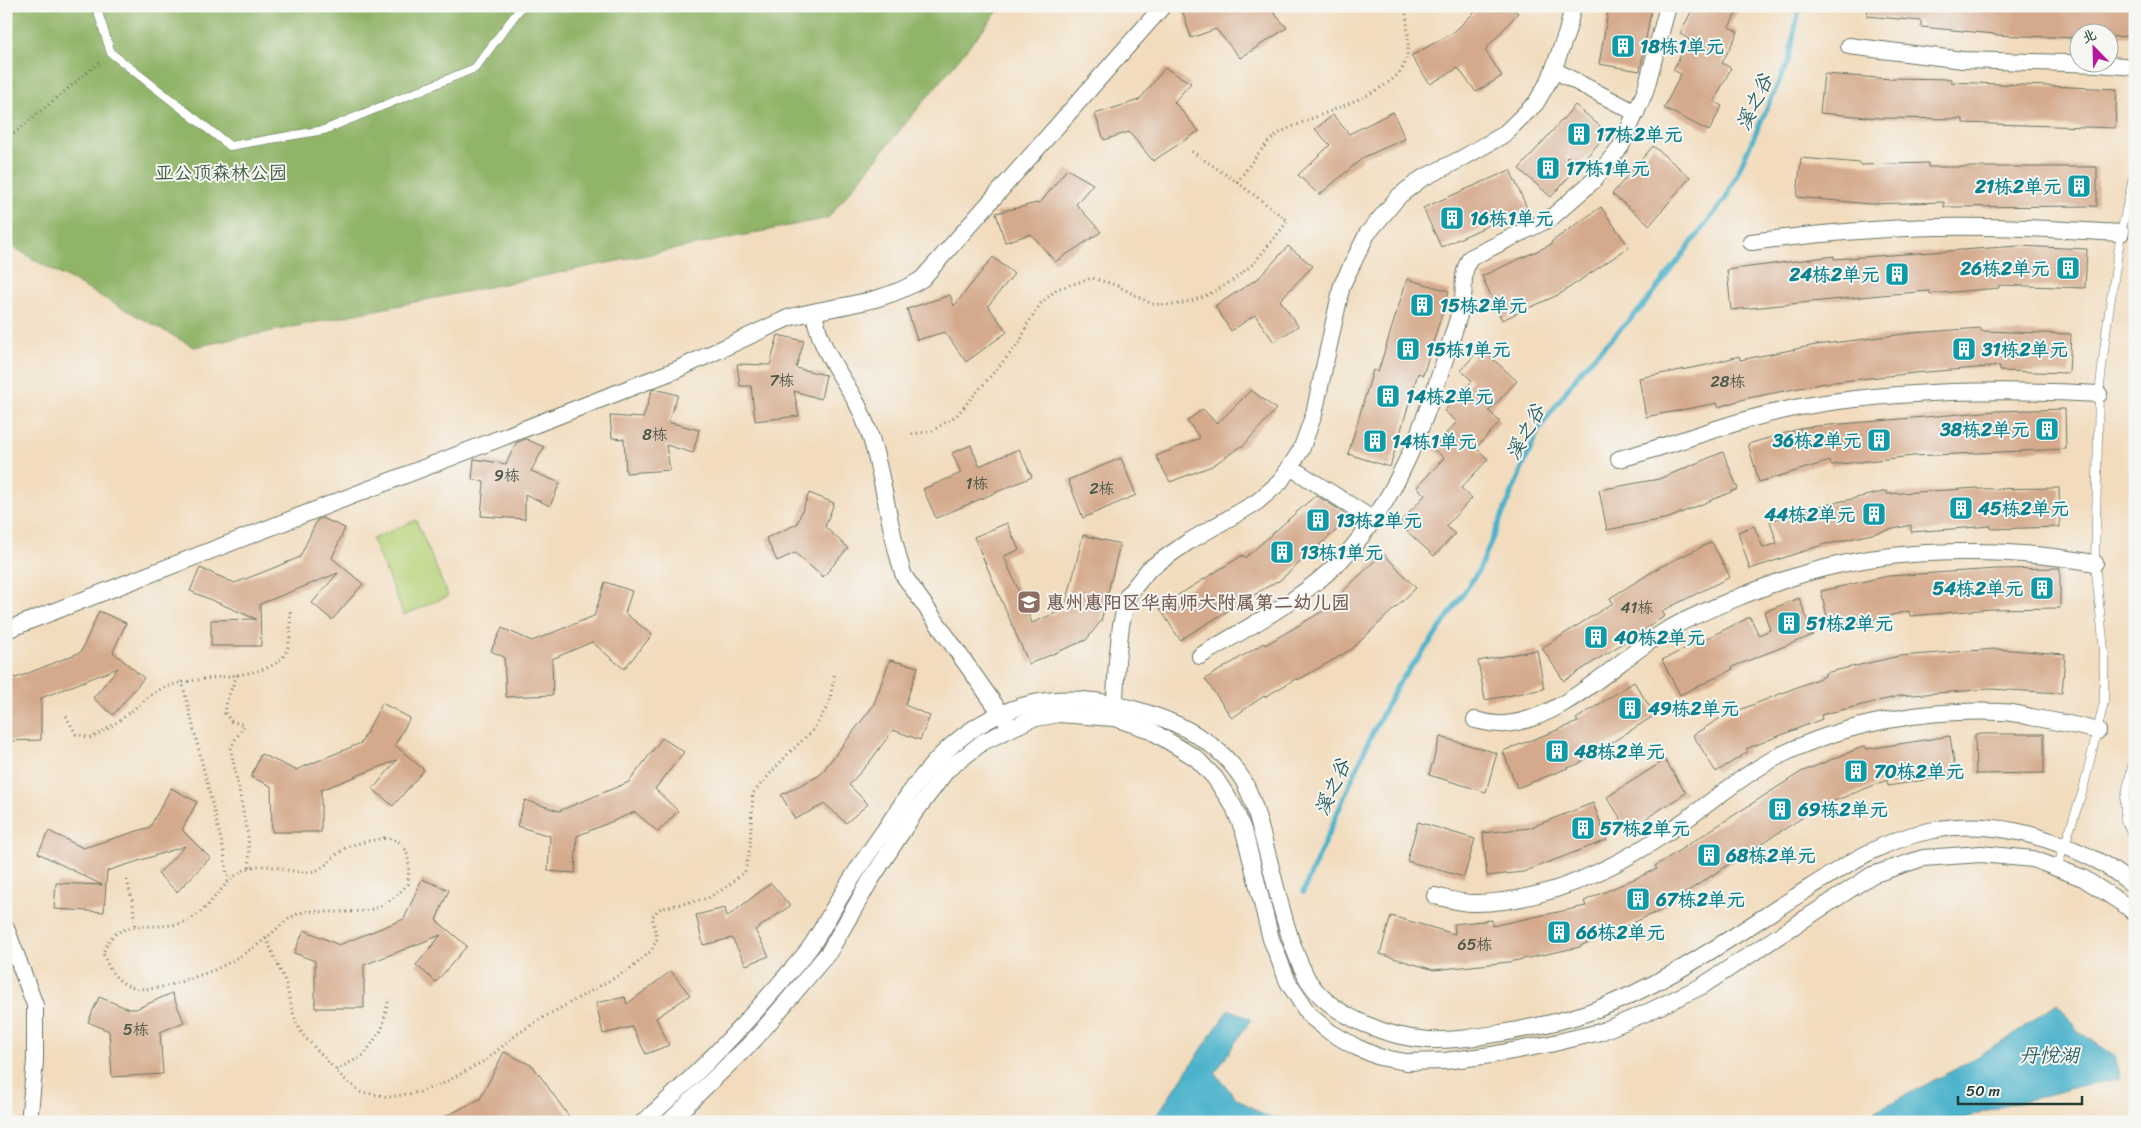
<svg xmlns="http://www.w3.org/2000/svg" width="2141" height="1128" viewBox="0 0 2141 1128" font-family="Sriracha,'LXGW WenKai TC',sans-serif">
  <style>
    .green { fill: #b6d278; stroke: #6a8856 }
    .forest { fill: #90b468; stroke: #58784e }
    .water { fill: #4cb2cb; stroke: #367880 }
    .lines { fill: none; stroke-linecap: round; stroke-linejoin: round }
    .stream { stroke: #4cb2cb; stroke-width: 5 }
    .building { fill: #d5aa8c }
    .service-casing { stroke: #697564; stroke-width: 9 }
    .minor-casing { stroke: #697564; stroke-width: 18 }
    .path { stroke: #697564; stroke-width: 3; stroke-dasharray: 1 4; stroke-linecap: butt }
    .service { stroke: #fff; stroke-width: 8 }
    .minor { stroke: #fff; stroke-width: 16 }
    .labels { text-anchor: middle; stroke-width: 4; stroke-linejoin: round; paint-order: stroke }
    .number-label { font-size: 16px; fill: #4c584a }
    .culture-label { font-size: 19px; font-weight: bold; fill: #0d838f; stroke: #f6f6f2; text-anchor: start }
    .park-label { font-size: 19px; fill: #3d5b42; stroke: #f6f6f2 }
    .education-label { font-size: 19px; font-weight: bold; fill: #785e54; stroke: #f6f6f2; text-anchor: start }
    .water-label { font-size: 20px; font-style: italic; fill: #2c6061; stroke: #f6f6f2 }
  </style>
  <rect width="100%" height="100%" fill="#f6f6f2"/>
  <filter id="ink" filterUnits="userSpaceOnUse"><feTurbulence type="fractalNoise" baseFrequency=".02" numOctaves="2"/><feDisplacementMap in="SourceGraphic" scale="10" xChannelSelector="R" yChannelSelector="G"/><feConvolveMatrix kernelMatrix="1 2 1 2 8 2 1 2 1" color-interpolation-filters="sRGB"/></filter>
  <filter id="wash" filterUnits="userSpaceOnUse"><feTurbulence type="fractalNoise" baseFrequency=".0096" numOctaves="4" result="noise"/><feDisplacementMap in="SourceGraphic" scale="20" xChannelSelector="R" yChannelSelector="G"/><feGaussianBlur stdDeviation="1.12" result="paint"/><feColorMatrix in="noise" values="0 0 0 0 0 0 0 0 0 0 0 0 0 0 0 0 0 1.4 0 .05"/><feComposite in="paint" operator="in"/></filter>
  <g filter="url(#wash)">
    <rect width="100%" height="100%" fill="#f2dcbd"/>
    <path class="green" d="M416,520L448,596L404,615L372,539Z"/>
    <path class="forest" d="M6,6H1002L828,218L194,347L36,261L6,242Z"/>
    <g class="water">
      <path d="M2057,1003L2079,1032L2114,1055L2120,1079L2085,1085L2004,1106L1953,1122H1855L1959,1067L2007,1039Z"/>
      <path d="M1229,1009L1251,1019L1215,1073L1236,1098L1267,1117L1337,1122H1152Z"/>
    </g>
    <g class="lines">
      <path class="stream" d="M1303,892L1370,738L1398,684L1437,633L1479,570L1539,429L1582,369L1644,305L1726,198L1788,62L1800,6"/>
    </g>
    <g id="blocks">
      <g class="building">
        <path d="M1193,6H1268L1287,28L1240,58L1216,29L1191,38L1182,9Z"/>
        <path d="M1481,6H1509L1518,13L1485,50L1502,76L1476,92L1458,68L1430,84L1411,56L1454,32Z"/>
        <path d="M1609,6H1652L1640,71L1599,64Z"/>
        <path d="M1694,6H1740L1729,27L1738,32L1722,63L1731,68L1714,102L1722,106L1709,131L1664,108L1681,74L1673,70L1689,39L1680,34Z"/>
        <path d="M1868,6H2135V36L2108,37V32H2078V38L1994,35V34L1921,27V21L1867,16Z"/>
        <path d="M1165,68L1191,83L1174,102L1199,131L1153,161L1129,132L1104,140L1095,114L1139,100Z"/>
        <path d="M1824,74L1892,79V78L1951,79V82L2117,89L2115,128L1963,123V119L1879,118L1820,113Z"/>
        <path d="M1575,105L1608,133L1579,165L1568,156L1566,158L1575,170L1551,197L1519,169Z"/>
        <path d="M1393,112L1405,139L1364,157L1319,195L1298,175L1330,145L1315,129L1333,115L1349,134Z"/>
        <path d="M1653,146L1690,177L1650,225L1612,194Z"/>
        <path d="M1801,158L1860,163V165L1928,163V167H2097V206L1944,207V202L1869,204L1797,197Z"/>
        <path d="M1067,169L1093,184L1076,204L1101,232L1055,262L1031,234L1005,242L996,213L1041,202Z"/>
        <path d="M1510,170L1527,208L1441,247L1423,208Z"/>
        <path d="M1601,207L1629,247L1560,294L1502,320L1482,276L1552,244L1551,242Z"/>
        <path d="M1288,246L1313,266L1280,300L1298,326L1274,342L1255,315L1231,331L1215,306L1260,277Z"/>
        <path d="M2018,246L2087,249L2085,288L1999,285V288L1930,294V291L1881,295L1731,310L1727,270L1834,256V259Z"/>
        <path d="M993,257L1014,274L988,306L1007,332L966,362L945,332L917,340L907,309L950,295L954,306Z"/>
        <path d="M1407,279L1449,291L1423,375L1418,373L1390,467L1348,454L1373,370L1378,372Z"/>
        <path d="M1981,328V331L2071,334L2069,373L2000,371V366L1915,373L1825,383L1748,398L1718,407L1717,403L1646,417L1639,378L1707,365L1739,356L1740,360L1816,345L1912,333Z"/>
        <path d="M778,335L804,341L796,368L826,375L821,399L794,391L799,416L755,421L751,386H740L737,364L770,365Z"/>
        <path d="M1481,348L1517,381L1489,411L1500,422L1476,448L1488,459L1461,488L1472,498L1446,526L1455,534L1434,556L1399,524L1425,495L1417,487L1444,458L1432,448L1457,422L1444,411L1472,381L1461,370Z"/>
        <path d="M655,389L678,395L668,422L699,430L693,453L666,445L670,470L626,473L624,439L612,438L610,416L643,418L652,390Z"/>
        <path d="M1251,390L1276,409L1245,444L1212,466L1170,482L1156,456L1200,438L1187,421L1203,409L1217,424Z"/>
        <path d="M2065,409L2066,449L1913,456L1831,465L1830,461L1759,482L1748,444L1806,427L1996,411Z"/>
        <path d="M526,439L544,447L531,471L560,483L550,506L525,494V519L481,516L484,482L472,479L474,459L506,464L516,443Z"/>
        <path d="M971,445L979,466L1019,449L1032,477L936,518L923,489L961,473L952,453Z"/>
        <path d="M1723,452L1738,489L1669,518L1607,530L1599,490L1659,479Z"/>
        <path d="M1121,458L1136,495L1083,518L1068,480Z"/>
        <path d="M1977,488L1978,489L2059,488L2060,527L1991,529V526L1911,532V525L1828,544V543L1750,569L1738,532L1754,526L1763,548L1777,543L1770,521L1798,511L1887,491V494Z"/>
        <path d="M809,493L834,503L825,527L848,548L823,577L795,553L777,561L766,538L797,524Z"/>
        <path d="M1316,495L1343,512L1349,519L1278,582L1277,581L1180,640L1159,607L1243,555L1245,558Z"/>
        <path d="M322,518L345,528L332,558L363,584L332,620L312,603L338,573L260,604L261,646H211V620L256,619L190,591L200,568L235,583L266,571L300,557L317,520Z"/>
        <path d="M1007,523L1019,550L1004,556L1032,623L1065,609L1083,535L1120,544L1101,621L1086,640L1029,664L974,537Z"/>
        <path d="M1712,542L1730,577L1662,611L1665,616L1564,681L1542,648L1613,603L1610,598L1660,567Z"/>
        <path d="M1383,553L1416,588L1352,649L1298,680L1297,678L1265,697L1264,696L1232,718L1205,679L1264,643L1265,645L1335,604L1333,601Z"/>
        <path d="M2060,568V608L1991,609L1910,616L1909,611L1830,630L1821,591L1888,576L1996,569Z"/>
        <path d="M605,582L632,591L625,613L652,635L624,669L592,642L552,659L553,695L506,697L504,657L491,651L502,628L532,641L594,616Z"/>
        <path d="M1799,598L1813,635L1732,667L1733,669L1680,695L1662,660L1750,617L1759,635L1770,630L1764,612Z"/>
        <path d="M99,611L126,623L113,652L144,678L113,715L93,698L118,668L41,698V740L6,741V674L16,678L81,652Z"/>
        <path d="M1996,649L2065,654L2062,693L1990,689L1899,696L1821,715L1822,719L1746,749L1748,752L1716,772L1693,735L1722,717L1825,676V673L1899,656Z"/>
        <path d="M1537,650L1544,689L1485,700L1478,661Z"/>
        <path d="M890,660L918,667L905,705L930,716L920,740L893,730L871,760L849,785L868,804L846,823L825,804L795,819L781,795L820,775L873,706Z"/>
        <path d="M1634,682L1655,715L1578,764L1517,788L1503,751L1578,722L1576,719Z"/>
        <path d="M382,703L410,718L395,745L424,770L393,806L373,789L397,760L321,790V832H272L271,786L251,777L261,754L296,770L361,743Z"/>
        <path d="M1975,734H2044V773L1976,774Z"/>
        <path d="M1950,736L1956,775L1888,786L1887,780L1804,813L1805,816L1734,861L1662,908V910L1580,946V947L1509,962L1434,970L1380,954L1391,916L1455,934L1454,924L1492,920V926L1586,906L1584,901L1657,869L1655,866L1801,772L1865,746L1867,749Z"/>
        <path d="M1440,737L1497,753L1486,792L1429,775Z"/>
        <path d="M662,738L684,752L655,789L678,811L658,832L635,812L577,836L575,873L548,871L550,836L517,826L525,800L559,811L629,782Z"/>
        <path d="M1665,760L1686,793L1628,830L1607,797Z"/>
        <path d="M171,788L197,802L182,830L210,858L177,892L158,874L185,846L107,871L104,912L54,909L56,883L102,885L38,853L49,831L83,848L150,827Z"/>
        <path d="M1593,803L1607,840L1523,872L1487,876L1483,833L1529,828Z"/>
        <path d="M1418,822L1475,839L1464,877L1407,861Z"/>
        <path d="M422,879L449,890L436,920L467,946L436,982L416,965L441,935L364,965V1008H315V961L294,953L304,930L339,945L404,919Z"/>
        <path d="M771,883L790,906L755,930L769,956L746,965L732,938L703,945L696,915L725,908L727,917Z"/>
        <path d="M671,971L690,995L656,1018L669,1045L646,1054L632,1027L603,1034L596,1003L625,997L627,1004Z"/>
        <path d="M172,993L184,1022L160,1032L163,1074L112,1077L109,1031L88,1022L99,997L129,1009H136Z"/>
        <path d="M504,1052L533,1066L570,1118L562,1122H434L480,1099Z"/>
      </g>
    </g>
  </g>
  <g filter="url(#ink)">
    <use href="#blocks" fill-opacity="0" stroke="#697564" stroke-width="1"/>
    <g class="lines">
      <g class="service-casing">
        <g id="service">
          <path d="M96,6L111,53L230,146L324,130L475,68L522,6"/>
          <path d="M2135,447V488"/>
          <path d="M2135,753L2125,798V821L2135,837"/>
          <path d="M2057,868L2083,790L2104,702V650L2095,563L2099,394L2107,325L2121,233L2135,169"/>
        </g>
      </g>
      <g class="minor-casing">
        <g id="minor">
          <path d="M1849,46L1963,60L2098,64L2135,67"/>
          <path d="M1554,70L1636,113"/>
          <path d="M1751,242C1829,232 1908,225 1987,227C2032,227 2076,231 2121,233"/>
          <path d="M814,312C820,350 838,369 855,400C861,410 865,422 869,432C885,479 888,529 904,576L1007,722"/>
          <path d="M1619,459C1684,442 1746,415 1812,405C1906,390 2004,389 2099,394"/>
          <path d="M1290,467L1374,520"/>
          <path d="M6,630L676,370L788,318C833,305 881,305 922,279L1163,6"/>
          <path d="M1200,656C1248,627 1302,600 1341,560C1396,503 1423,427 1447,353C1452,336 1460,316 1463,298C1465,280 1461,276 1470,258L1551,218L1593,181L1621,146L1645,92L1668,6"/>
          <path d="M1114,716L1117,661L1121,625L1128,595L1149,569L1188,542L1257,502L1280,482L1301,450L1314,414L1342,285L1367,234L1399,196L1421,179L1459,160L1503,135L1536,103L1550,79L1567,32L1573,6"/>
          <path d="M1475,720C1484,722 1495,725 1505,724C1565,719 1616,660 1667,630C1689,617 1715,607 1739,597C1767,586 1795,575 1825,568C1907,547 2012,548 2095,563"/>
          <path d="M1435,896C1448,899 1463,904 1476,903C1550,902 1622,865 1681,823C1713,801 1745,773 1781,755C1847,722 1928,709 2001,712C2011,712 2022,715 2031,717C2054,721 2076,725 2098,731"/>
          <path d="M6,928L35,1005V1061L29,1122"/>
          <path d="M643,1122C693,1079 737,1033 780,983C790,971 802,959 811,946C822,930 831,912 841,896C854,874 869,852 884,831C921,774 956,724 1026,705C1066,694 1111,701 1150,714C1187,726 1222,746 1243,780C1254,800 1259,823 1265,845C1276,885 1284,927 1301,966C1304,971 1306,978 1310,983C1333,1017 1390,1038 1429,1040C1455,1041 1482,1036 1507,1032C1535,1027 1565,1021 1592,1011C1665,985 1730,938 1795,897C1839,869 1882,839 1934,830C1987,819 2046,835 2094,859C2109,866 2122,877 2135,886"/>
          <path d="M669,1122L755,1039L829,952L870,881L913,815L947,770L983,742L1031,719L1059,714L1114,718L1150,730L1196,758L1215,778L1234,807L1245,835L1271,939L1288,982L1309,1015L1330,1032L1356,1047L1379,1057L1406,1062L1445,1061L1491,1055L1550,1044L1600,1032L1648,1012L1702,986L1872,875L1923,858L1981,854L2033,859L2083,878L2128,907L2135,914"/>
        </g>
      </g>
      <g class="path">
        <path d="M6,140L102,60"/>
        <path d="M1237,182C1250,166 1262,144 1280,133C1309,116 1395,94 1405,63C1411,45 1407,25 1405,6"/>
        <path d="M912,434L932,431L957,415L1020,342L1027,325L1041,303L1057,289L1092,278L1116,285L1152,304L1176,305L1204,297L1232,281L1254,263L1288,221L1237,182L1191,151"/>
        <path d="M237,675L227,700L225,713L231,721L244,725C240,735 233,739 231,750L248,836L250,868"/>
        <path d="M182,681L224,852L228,881"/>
        <path d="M66,716L76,734L91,738C107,730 121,720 135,708C143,702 151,694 159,690C192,673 262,682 283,657C292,645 290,624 290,609"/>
        <path d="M384,838C412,839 409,862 408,884C380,914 365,912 326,912C319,912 310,910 303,912C287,917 279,928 266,938C257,946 245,953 235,959C220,969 203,974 186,980C149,993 117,997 103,953C105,949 107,943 110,939C129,918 163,932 186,921C212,910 222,878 249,868C271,860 295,878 317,870C327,866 332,857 341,851C353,842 369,842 384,838Z"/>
        <path d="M127,880L133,905L135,927"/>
        <path d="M266,938L285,981L295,1020L303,1035L342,1077L361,1092L389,1097L420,1092L444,1083L486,1060L516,1035L539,1020L632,968L651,951L657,939L652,917L659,909L708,898L727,887L745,871L750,847L753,793L787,755L813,730L829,704L835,672"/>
        <path d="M336,1070L364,1055L382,1029L389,998"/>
      </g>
      <use href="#service" class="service"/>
      <use href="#minor" class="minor"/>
    </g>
  </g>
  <defs>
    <g id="building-square" transform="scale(1.25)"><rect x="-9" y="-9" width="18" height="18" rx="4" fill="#0f9aa8" stroke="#f6f6f2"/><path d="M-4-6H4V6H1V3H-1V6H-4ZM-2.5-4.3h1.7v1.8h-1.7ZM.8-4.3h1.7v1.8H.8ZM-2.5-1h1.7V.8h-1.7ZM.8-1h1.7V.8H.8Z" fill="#fff"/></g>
    <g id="school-square" transform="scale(1.25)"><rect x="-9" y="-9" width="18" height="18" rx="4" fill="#8d6e63" stroke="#f6f6f2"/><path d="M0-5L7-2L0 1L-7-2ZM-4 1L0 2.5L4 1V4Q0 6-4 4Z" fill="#fff"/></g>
  </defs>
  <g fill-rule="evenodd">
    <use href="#building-square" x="1623" y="46"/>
    <use href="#building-square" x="1579" y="134"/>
    <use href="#building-square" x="1548" y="168"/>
    <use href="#building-square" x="2079" y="186"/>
    <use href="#building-square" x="1452" y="218"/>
    <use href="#building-square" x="2068" y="268"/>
    <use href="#building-square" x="1897" y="274"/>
    <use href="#building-square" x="1422" y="305"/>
    <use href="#building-square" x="1408" y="349"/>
    <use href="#building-square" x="1964" y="349"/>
    <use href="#building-square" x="1388" y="396"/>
    <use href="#building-square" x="2047" y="429"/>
    <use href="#building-square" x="1879" y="440"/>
    <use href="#building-square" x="1375" y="441"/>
    <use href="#building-square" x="1961" y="508"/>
    <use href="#building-square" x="1874" y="514"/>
    <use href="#building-square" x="1318" y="520"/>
    <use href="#building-square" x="1282" y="552"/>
    <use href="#building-square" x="2042" y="588"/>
    <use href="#school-square" x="1029" y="602"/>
    <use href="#building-square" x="1789" y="623"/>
    <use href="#building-square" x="1596" y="637"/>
    <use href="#building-square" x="1630" y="708"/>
    <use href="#building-square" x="1557" y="751"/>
    <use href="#building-square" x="1856" y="771"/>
    <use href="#building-square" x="1780" y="809"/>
    <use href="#building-square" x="1583" y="828"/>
    <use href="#building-square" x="1709" y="855"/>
    <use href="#building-square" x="1638" y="899"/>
    <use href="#building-square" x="1559" y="932"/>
  </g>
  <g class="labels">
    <g class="number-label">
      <text x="782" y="386">7栋</text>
      <text x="1728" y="387">28栋</text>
      <text x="655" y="440">8栋</text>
      <text x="507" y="481">9栋</text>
      <text x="977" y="489">1栋</text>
      <text x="1102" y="494">2栋</text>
      <text x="1637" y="613">41栋</text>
      <text x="1475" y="950">65栋</text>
      <text x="136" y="1035">5栋</text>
    </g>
    <g class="culture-label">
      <text x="1640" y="53">18栋1单元</text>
      <text x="1596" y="141">17栋2单元</text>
      <text x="1566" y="175">17栋1单元</text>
      <text x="2062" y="193" text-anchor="end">21栋2单元</text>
      <text x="1470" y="225">16栋1单元</text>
      <text x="2050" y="275" text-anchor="end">26栋2单元</text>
      <text x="1880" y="281" text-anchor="end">24栋2单元</text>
      <text x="1440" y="312">15栋2单元</text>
      <text x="1426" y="356">15栋1单元</text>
      <text x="1982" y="356">31栋2单元</text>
      <text x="1406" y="403">14栋2单元</text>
      <text x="2030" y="436" text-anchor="end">38栋2单元</text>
      <text x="1862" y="447" text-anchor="end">36栋2单元</text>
      <text x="1392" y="448">14栋1单元</text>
      <text x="1978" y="515">45栋2单元</text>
      <text x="1856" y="521" text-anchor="end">44栋2单元</text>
      <text x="1336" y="527">13栋2单元</text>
      <text x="1300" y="559">13栋1单元</text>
      <text x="2024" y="595" text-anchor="end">54栋2单元</text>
      <text x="1806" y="630">51栋2单元</text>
      <text x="1614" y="644">40栋2单元</text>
      <text x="1648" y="715">49栋2单元</text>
      <text x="1574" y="758">48栋2单元</text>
      <text x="1874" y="778">70栋2单元</text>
      <text x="1798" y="816">69栋2单元</text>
      <text x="1600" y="835">57栋2单元</text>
      <text x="1726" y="862">68栋2单元</text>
      <text x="1656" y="906">67栋2单元</text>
      <text x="1576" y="939">66栋2单元</text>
    </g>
    <g class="park-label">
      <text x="221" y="179">亚公顶森林公园</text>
    </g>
    <g class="education-label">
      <text x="1046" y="609">惠州惠阳区华南师大附属第二幼儿园</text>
    </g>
    <g class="water-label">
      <text transform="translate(1754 102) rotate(-65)" y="7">溪之谷</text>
      <text transform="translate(1525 432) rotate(-62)" y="7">溪之谷</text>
      <text transform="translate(1332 787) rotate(-66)" y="7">溪之谷</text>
      <text x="2049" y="1062">丹悦湖</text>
    </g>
  </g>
  <rect width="2141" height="1128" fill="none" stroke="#f6f6f2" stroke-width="25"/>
  <g transform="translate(2094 48) rotate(337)"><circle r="24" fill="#f6f6f2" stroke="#a0aca6"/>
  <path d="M0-4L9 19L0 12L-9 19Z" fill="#b5179e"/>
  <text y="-8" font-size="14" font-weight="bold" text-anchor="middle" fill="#1f3d34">北</text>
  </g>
  <path d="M1958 1096v8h124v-8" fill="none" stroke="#1f3d34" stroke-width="2.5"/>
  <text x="1966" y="1096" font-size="15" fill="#1f3d34" stroke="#f6f6f2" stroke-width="4" paint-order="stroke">50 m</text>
</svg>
